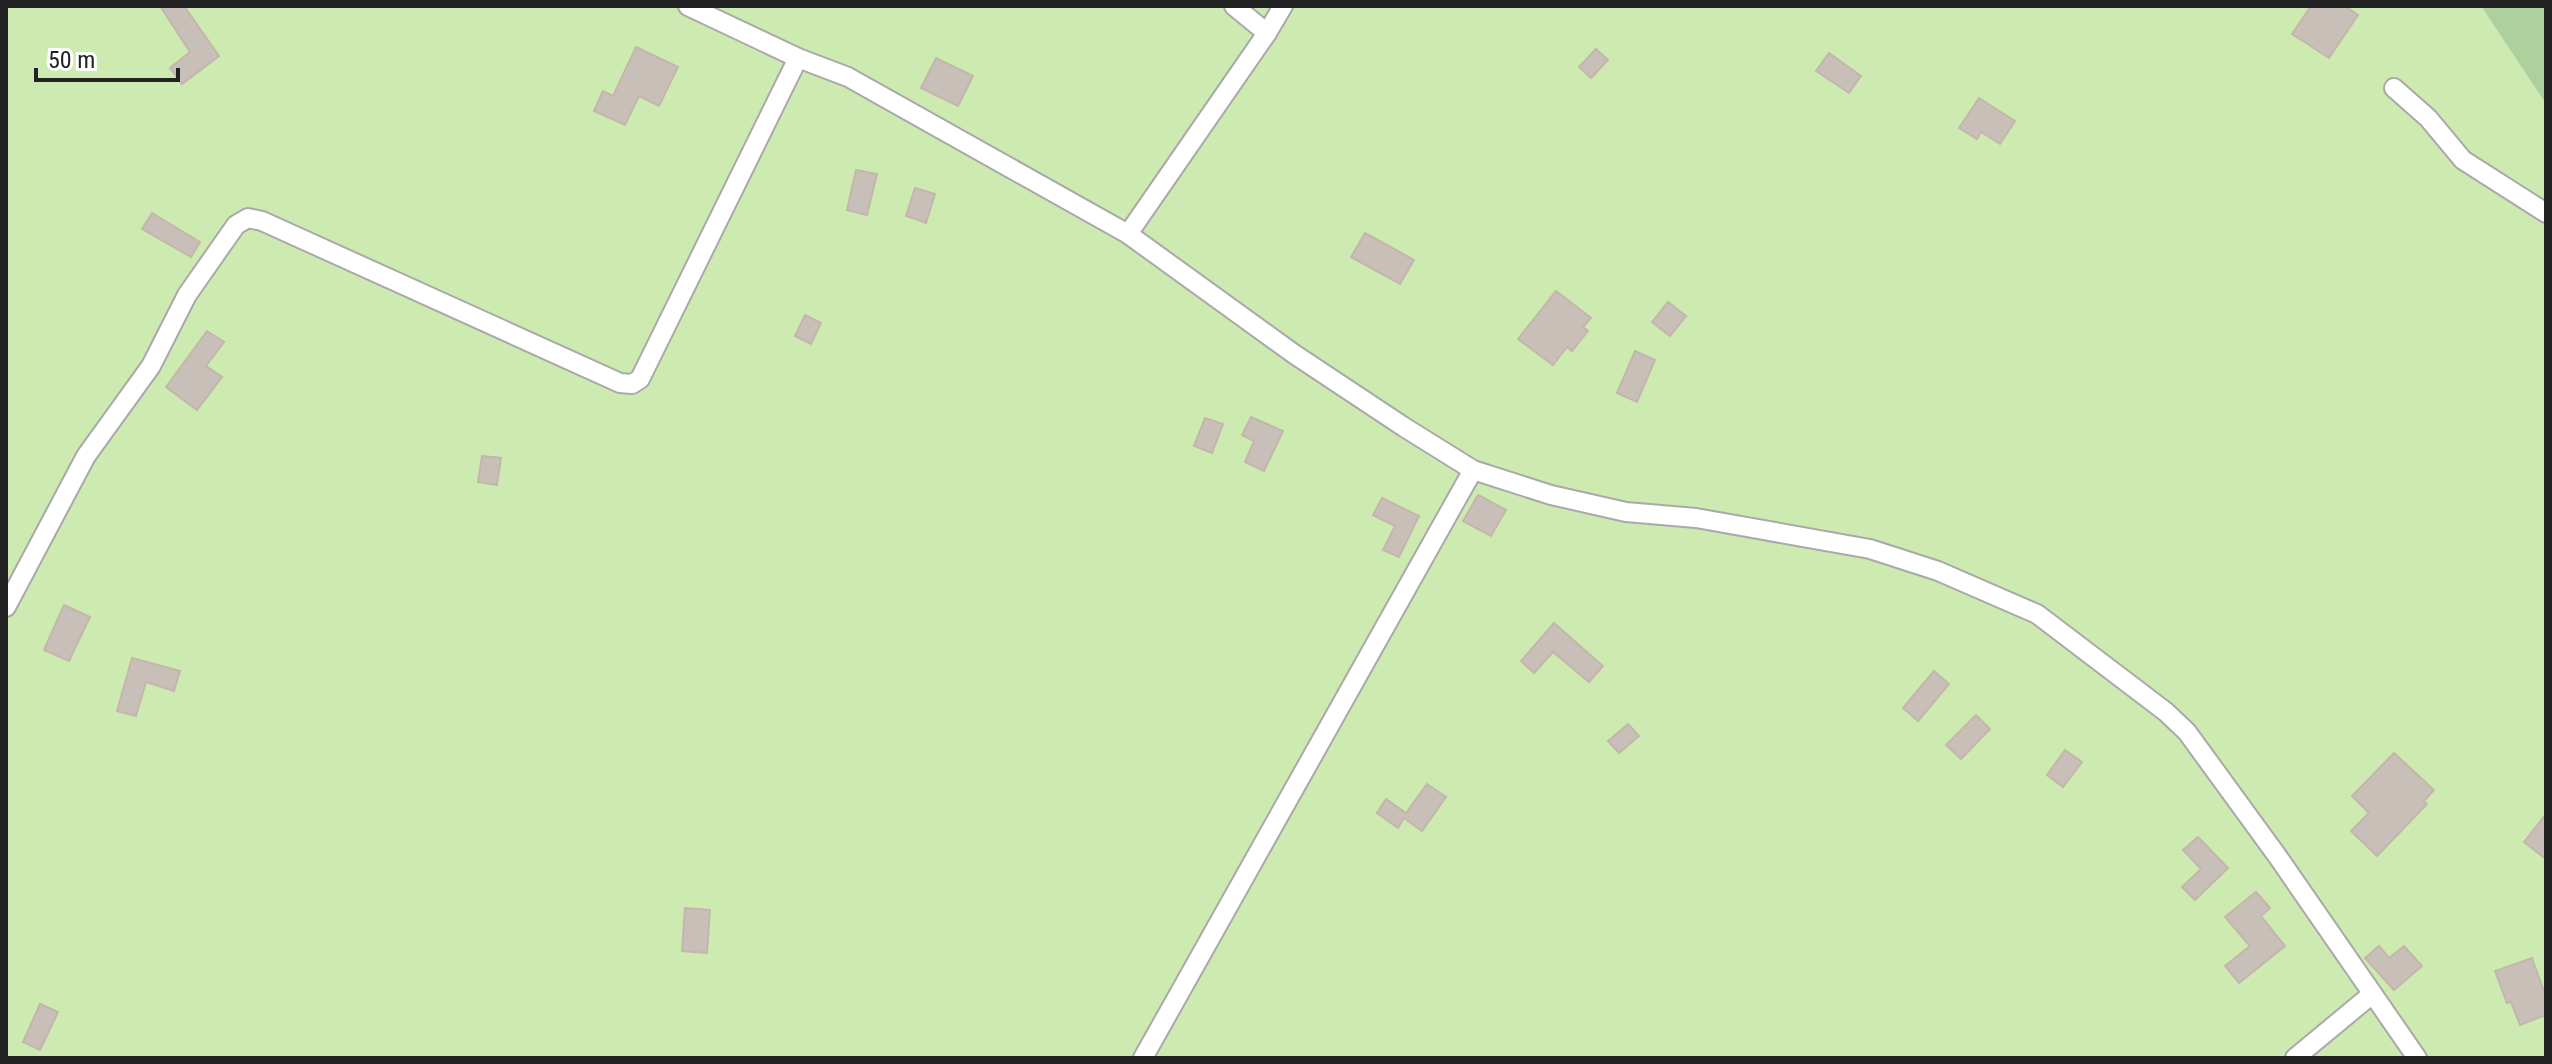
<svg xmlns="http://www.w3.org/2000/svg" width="2552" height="1064" viewBox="0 0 2552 1064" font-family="'Roboto Condensed',sans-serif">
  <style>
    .grass { fill: #cdebb0 }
    .forest { fill: #add19e }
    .building { fill: #c7bfb8; stroke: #c4b6ab; stroke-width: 2 }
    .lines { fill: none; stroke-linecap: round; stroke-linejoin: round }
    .minor-casing { stroke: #a9a9a9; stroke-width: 22 }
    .minor { stroke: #fff; stroke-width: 18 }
  </style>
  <rect width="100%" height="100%" fill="#f2efe9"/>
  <path class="grass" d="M6,6H2481L2546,104V1058H6Z"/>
  <path class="forest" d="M2481,6H2546V104Z"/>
  <g class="building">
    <path d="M160,6H184L219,56L182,84L170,68L190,52Z"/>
    <path d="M2311,6H2345L2358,15L2329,58L2292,34Z"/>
    <path d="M636,47L678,67L659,106L639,96L625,125L594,111L603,91L613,96Z"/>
    <path d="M1596,49L1608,60L1591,78L1579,67Z"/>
    <path d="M1829,53L1861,76L1849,93L1816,71Z"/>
    <path d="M936,58L973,76L958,106L921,88Z"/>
    <path d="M1979,98L2015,121L2000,144L1981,132L1977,139L1959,128Z"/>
    <path d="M856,170L877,174L867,215L847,210Z"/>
    <path d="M915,188L935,194L926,223L906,216Z"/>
    <path d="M152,213L200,242L191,257L142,229Z"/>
    <path d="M1365,233L1414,260L1400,284L1351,257Z"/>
    <path d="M1556,291L1591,318L1583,327L1588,331L1572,351L1567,347L1553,365L1518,339Z"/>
    <path d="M1668,302L1686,316L1670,336L1652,322Z"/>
    <path d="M805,315L821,323L811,344L795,336Z"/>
    <path d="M207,331L224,342L206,366L222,377L197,410L166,387Z"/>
    <path d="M1635,351L1655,360L1637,402L1617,393Z"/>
    <path d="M1251,417L1283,431L1264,471L1245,462L1254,441L1242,435Z"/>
    <path d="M1205,418L1223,424L1212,453L1194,446Z"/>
    <path d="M482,456L501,458L497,485L478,482Z"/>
    <path d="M1478,495L1506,510L1491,536L1463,521Z"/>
    <path d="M1382,498L1419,516L1399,557L1383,550L1395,526L1373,515Z"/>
    <path d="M64,605L90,617L69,661L44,650Z"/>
    <path d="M1554,623L1603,666L1589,682L1553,652L1534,673L1521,661Z"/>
    <path d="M132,658L180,671L174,691L146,682L136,716L117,711Z"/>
    <path d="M1934,671L1949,684L1918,721L1903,708Z"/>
    <path d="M1976,715L1990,729L1961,759L1946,745Z"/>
    <path d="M1628,724L1639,736L1619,753L1608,741Z"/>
    <path d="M2065,750L2082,762L2063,787L2047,775Z"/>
    <path d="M2394,753L2434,790L2424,801L2427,804L2377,856L2351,831L2369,813L2352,796Z"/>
    <path d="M1427,784L1446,797L1422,831L1404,818L1398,828L1377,813L1386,799L1406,813Z"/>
    <path d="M2546,814V859L2524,842Z"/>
    <path d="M2198,837L2228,868L2195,900L2182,887L2201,869L2183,850Z"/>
    <path d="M2256,892L2270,908L2261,916L2285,946L2239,983L2225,966L2250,946L2225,917Z"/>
    <path d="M685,908L710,910L707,953L682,951Z"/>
    <path d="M2379,946L2389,958L2404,946L2422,966L2394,990L2365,958Z"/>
    <path d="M2532,958L2546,997V1015L2520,1025L2511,1002L2507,1003L2495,971Z"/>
    <path d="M40,1004L58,1012L40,1050L23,1042Z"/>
  </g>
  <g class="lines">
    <g class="minor-casing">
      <g id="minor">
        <path d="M688,6L798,58L848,77L1128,234L1294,354L1404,427L1473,470L1551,495L1626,512L1696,518L1870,549L1938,571L2037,614L2166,712L2187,732L2278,857L2417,1058"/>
        <path d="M1234,6L1267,33"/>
        <path d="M2394,88L2428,118L2463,160L2546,213"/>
        <path d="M1128,234L1267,33L1283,6"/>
        <path d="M6,607L86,456L151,366L187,295L236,225L248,218L262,221L620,383L632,384L640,379L798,58"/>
        <path d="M1143,1058L1473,470"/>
        <path d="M2295,1058L2371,995"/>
      </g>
    </g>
    <use href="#minor" class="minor"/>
  </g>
  <rect width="2552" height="1064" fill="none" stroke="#222222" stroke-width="16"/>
  <path d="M36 68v12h142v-12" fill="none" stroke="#222222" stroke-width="4"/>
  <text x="48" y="68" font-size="24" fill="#222222" stroke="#ffffff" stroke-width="6" paint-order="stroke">50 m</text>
</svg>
